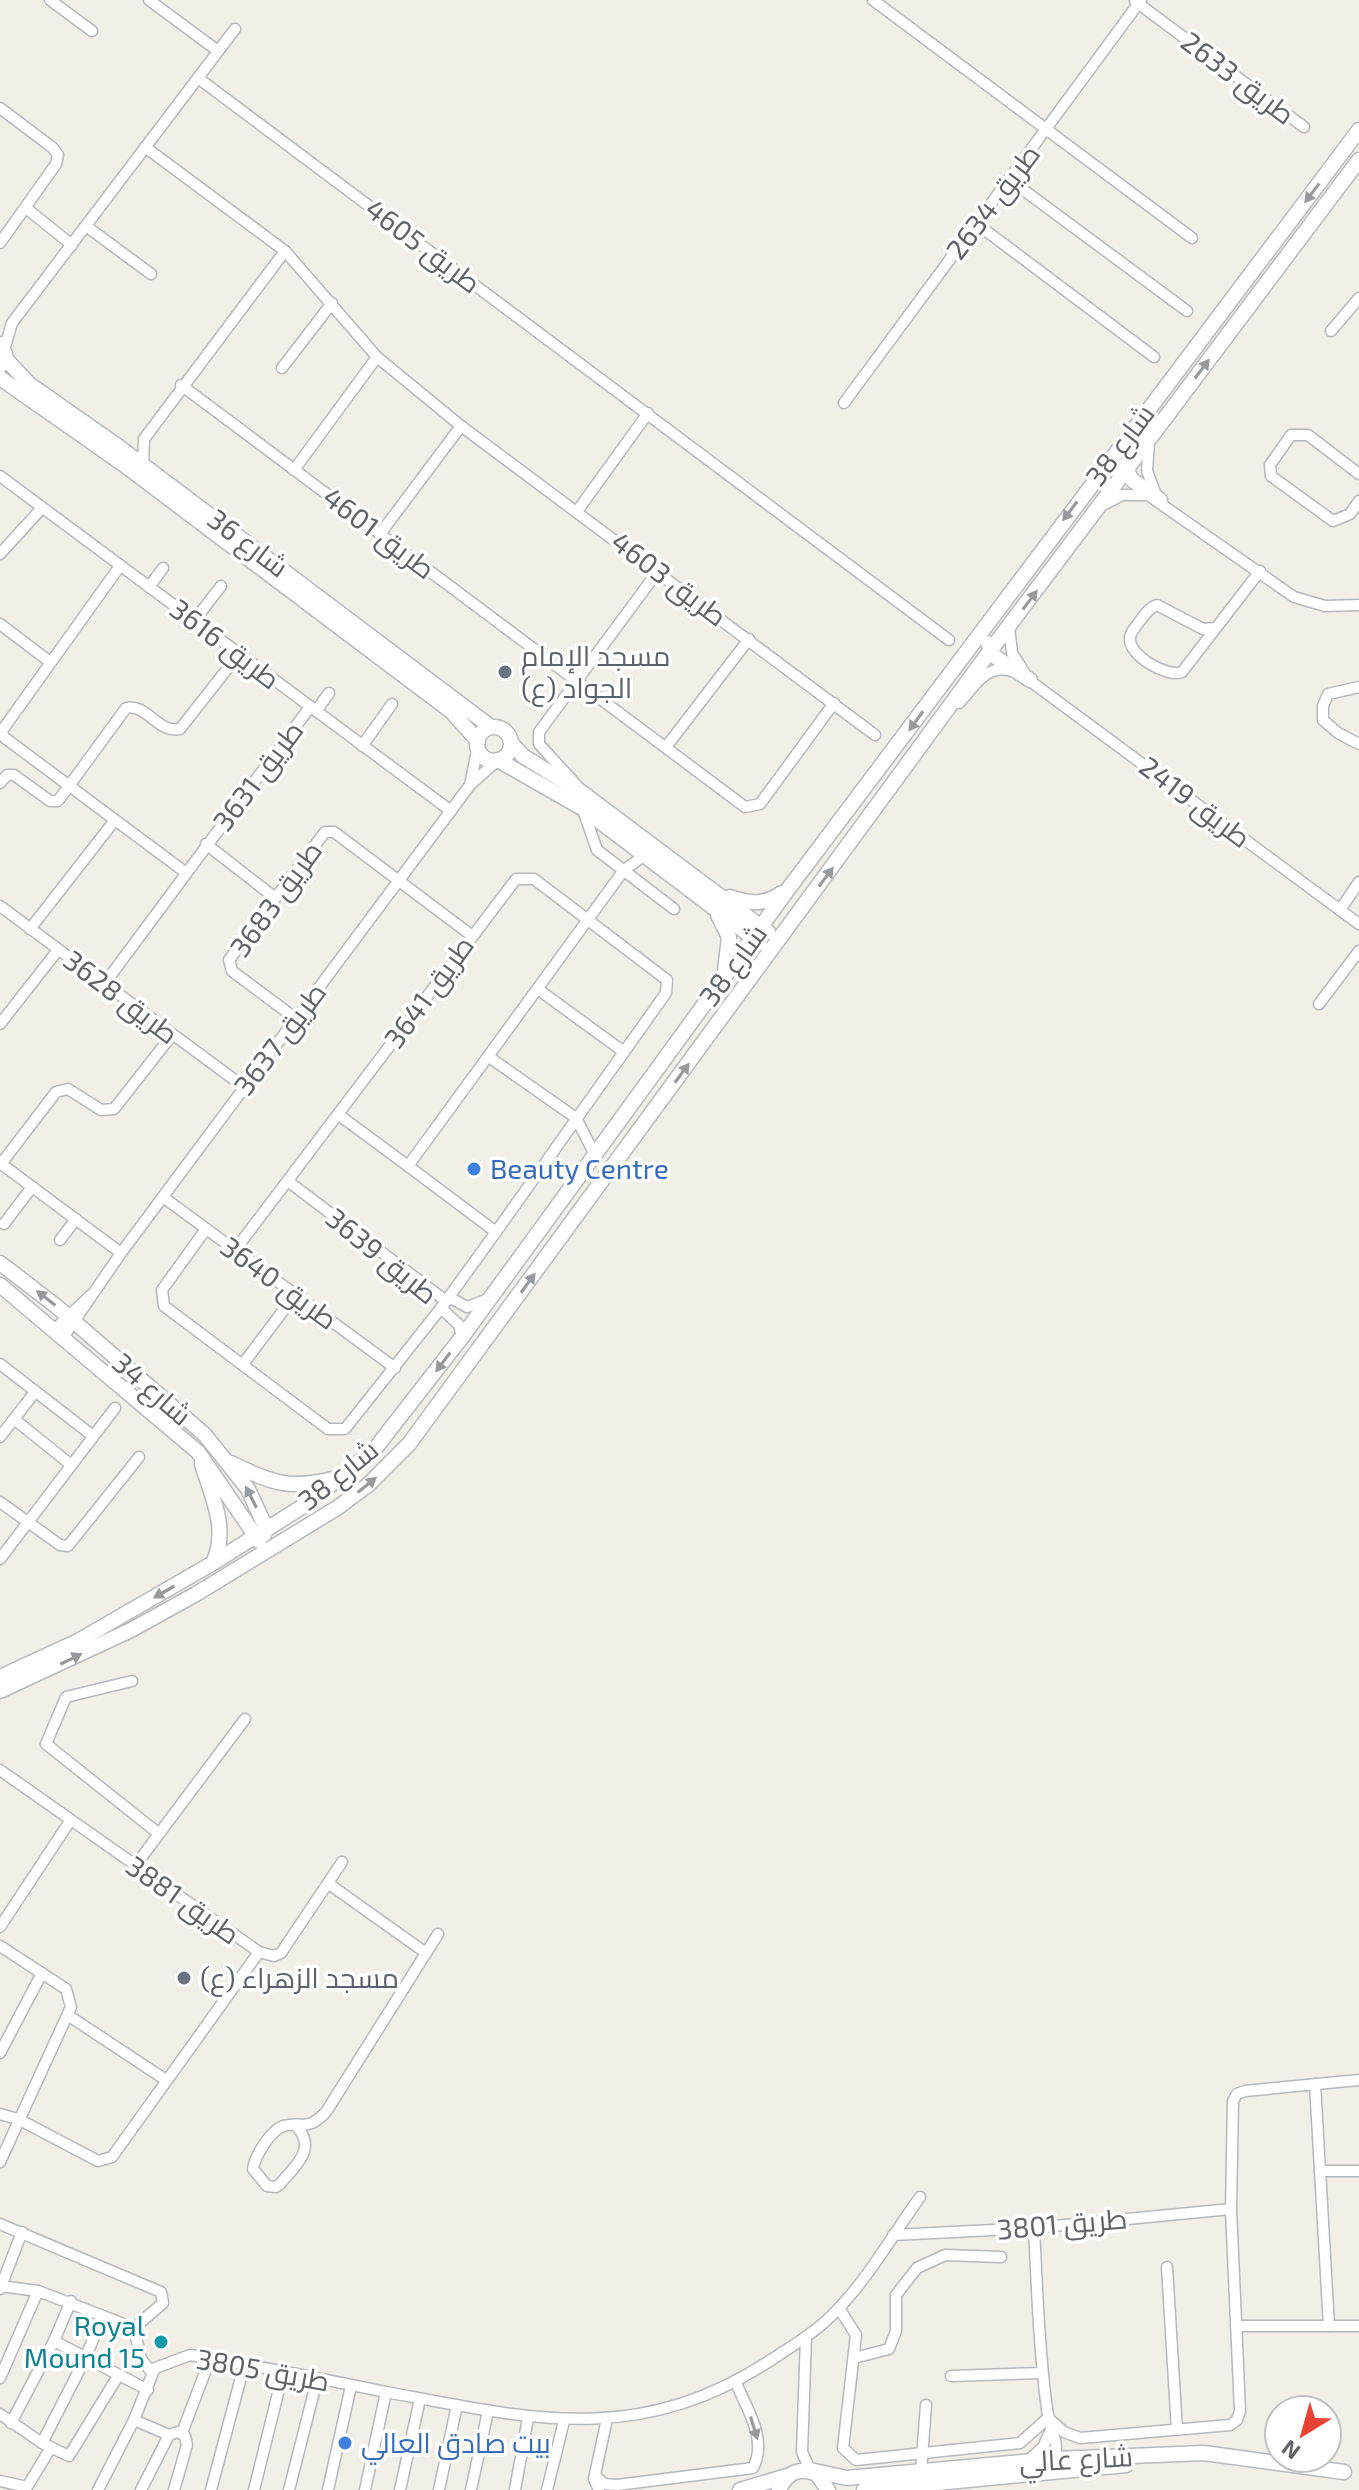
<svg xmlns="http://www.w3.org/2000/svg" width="1359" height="2490" viewBox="0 0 1359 2490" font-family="'Exo 2',Cairo,sans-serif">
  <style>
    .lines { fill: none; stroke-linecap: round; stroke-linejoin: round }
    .street-casing { stroke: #b5b8bc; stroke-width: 13 }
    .secondary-casing { stroke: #b6babf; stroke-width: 17 }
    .street { stroke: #fff; stroke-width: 10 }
    .secondary { stroke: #fff; stroke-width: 14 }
    .oneway { fill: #979a9d }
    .worship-dot { fill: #6b7280; stroke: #fff; stroke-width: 3 }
    .shop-dot { fill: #3f7fe0; stroke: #fff; stroke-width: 3 }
    .culture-dot { fill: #0f9aa8; stroke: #fff; stroke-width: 3 }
    .labels { text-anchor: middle; stroke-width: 7; stroke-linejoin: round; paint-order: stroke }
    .street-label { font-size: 28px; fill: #5f6368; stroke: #fff }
    .worship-label { font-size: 28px; fill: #5b616d; stroke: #fff; text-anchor: start }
    .shop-label { font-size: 28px; fill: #366cbe; stroke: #fff; text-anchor: start }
    .culture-label { font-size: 28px; fill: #0d838f; stroke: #fff; text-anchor: end }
  </style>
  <rect width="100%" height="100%" fill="#f1efe8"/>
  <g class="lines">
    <g class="street-casing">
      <g id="street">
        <path d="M50,0L92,31"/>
        <path d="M149,0L218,51"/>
        <path d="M873,0L1192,238"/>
        <path d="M1135,1L1304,127"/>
        <path d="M198,78L949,640"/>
        <path d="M0,108L53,148L58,155L56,164L0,243"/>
        <path d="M145,147L285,251L377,357L461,426L875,735"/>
        <path d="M1010,180L1187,311"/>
        <path d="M26,208L72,245"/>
        <path d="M977,224L1154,357"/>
        <path d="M86,226L151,274"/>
        <path d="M1331,331L1359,298"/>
        <path d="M4,350L12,323L235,29"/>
        <path d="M282,368L332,303"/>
        <path d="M181,385L745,807L760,804L834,703"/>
        <path d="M844,403L1141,0"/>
        <path d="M1149,441L1147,471L1156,495"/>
        <path d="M143,464L144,439L285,251"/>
        <path d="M294,470L377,357"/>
        <path d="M1359,474L1308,435H1291L1270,465L1271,476L1333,521L1350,514L1359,501"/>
        <path d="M0,476L451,811"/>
        <path d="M1105,504L1122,495H1148L1294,597L1325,606L1359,605"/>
        <path d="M578,510L648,413"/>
        <path d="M380,534L461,426"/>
        <path d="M0,554L42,508"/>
        <path d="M120,566L1,732L5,738L185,872"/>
        <path d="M149,587L163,568"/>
        <path d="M194,621L221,586"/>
        <path d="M0,624L50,662"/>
        <path d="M1009,627L1012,653L1024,672"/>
        <path d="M1215,628L1203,629L1157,605C1148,608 1145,615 1139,622C1136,627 1130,632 1130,638C1128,655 1167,678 1182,672L1260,571"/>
        <path d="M1026,678L1359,924"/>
        <path d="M1359,687L1328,694L1323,706V720L1338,733L1359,744"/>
        <path d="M959,703C975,686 986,663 1012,671"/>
        <path d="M316,711L329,693"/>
        <path d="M362,746L392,704"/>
        <path d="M666,747L749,639"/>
        <path d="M0,783L7,775H14L50,801H58L126,708C147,703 158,734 180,729L239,654"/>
        <path d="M470,785L478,746"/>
        <path d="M580,789L539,744V732L658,571"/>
        <path d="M583,810L597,850L674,909"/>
        <path d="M206,844L274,897"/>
        <path d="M0,906L244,1087"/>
        <path d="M1340,910L1359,882"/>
        <path d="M30,929L115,820"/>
        <path d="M105,983L310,707"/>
        <path d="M1319,1004L1359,951"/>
        <path d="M295,1018L232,971L229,960L325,832H334L471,935"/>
        <path d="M0,1024L58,950"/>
        <path d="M489,1057L576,1118L595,1155"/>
        <path d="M339,1115L408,1166L624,870L645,855"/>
        <path d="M0,1163L121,1253"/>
        <path d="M1,1164L56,1092L68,1089L101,1110L114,1109L172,1035"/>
        <path d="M289,1182L446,1301"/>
        <path d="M163,1197L395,1368"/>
        <path d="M4,1224L32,1187"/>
        <path d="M206,1229L162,1290L164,1306L328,1429H345L441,1308L496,1232L408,1166"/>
        <path d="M496,1232L624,1052L539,990"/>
        <path d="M60,1240L76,1219"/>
        <path d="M235,1250L516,879H534L667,980L666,993L624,1052"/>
        <path d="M449,1297L467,1307L486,1300"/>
        <path d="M441,1308L459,1325L462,1337"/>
        <path d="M53,1331L91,1295"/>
        <path d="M62,1339L121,1253L470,785L498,760"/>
        <path d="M0,1364L93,1436"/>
        <path d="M243,1364L295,1295"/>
        <path d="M14,1419L70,1464"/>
        <path d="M0,1437L35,1392"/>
        <path d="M0,1502L60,1545L68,1546L139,1457"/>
        <path d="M0,1559L115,1408"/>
        <path d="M132,1681L66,1697L46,1744L158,1833"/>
        <path d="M0,1770L259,1952L274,1956L281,1953L342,1862"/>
        <path d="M135,1866L245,1719"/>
        <path d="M329,1884L426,1953"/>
        <path d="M0,1927L70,1821"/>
        <path d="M0,1946L66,1989L71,2007L0,2162"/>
        <path d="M69,2016L166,2080"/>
        <path d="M0,2053L42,1973"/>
        <path d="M1315,2084L1329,2326"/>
        <path d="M0,2114L18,2119L98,2161L112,2157L259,1952"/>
        <path d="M297,2127C317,2149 295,2166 280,2184L276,2187L267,2186L253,2169C255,2156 270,2131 283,2126C302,2121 307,2132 326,2112L438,1934"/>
        <path d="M1320,2171H1359"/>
        <path d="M0,2224L161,2292L163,2303L134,2328"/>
        <path d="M1034,2228C1037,2288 1039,2349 1047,2409C1049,2427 1062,2446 1053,2463"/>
        <path d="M893,2235L1034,2228L1231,2209"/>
        <path d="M1167,2267L1177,2430"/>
        <path d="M0,2286L38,2291L134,2328L141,2359L150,2370L190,2355C256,2365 321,2379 386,2392C531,2419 638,2447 771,2360C794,2345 819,2330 838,2309C869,2277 894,2233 920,2197"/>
        <path d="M0,2289L22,2232"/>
        <path d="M839,2308L856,2335L843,2448L856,2460L1020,2443L1048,2418L1064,2432L1080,2438L1230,2425L1237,2420L1240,2411L1231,2209L1233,2101L1237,2094L1245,2091L1359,2080"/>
        <path d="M1236,2326H1359"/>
        <path d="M806,2337L802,2452L810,2470"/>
        <path d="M54,2341L148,2390"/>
        <path d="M854,2358L889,2349L896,2331V2295L917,2268L945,2255L1001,2257"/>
        <path d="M951,2376L1042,2373"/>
        <path d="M0,2378L38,2291"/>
        <path d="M0,2414L42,2443L69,2456L118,2376"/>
        <path d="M134,2420L169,2435"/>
        <path d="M11,2423L54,2341L71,2301"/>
        <path d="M182,2433L210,2359"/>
        <path d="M42,2443L85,2359L102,2317"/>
        <path d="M1029,2460L1043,2447L1051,2430"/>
        <path d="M921,2471L926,2405"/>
        <path d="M595,2475L604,2484L617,2485L753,2468C768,2440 747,2409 736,2383"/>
        <path d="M0,2481L27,2487L50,2449"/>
        <path d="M98,2490L134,2420L154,2370"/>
        <path d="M141,2490L169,2435L178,2432L185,2436L187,2445L174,2490"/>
        <path d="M211,2490L244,2366"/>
        <path d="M254,2490L283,2373"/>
        <path d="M289,2490L317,2380"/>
        <path d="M328,2490L351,2386"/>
        <path d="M365,2490L386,2392"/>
        <path d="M400,2490L420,2399"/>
        <path d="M439,2490L457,2405"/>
        <path d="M471,2490L488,2411"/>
        <path d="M515,2490L528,2418"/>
        <path d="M547,2490L564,2421"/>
        <path d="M599,2490L594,2479L607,2419"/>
      </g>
    </g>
    <g class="secondary-casing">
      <g id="secondary">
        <path d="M0,344L5,354L0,366"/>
        <path d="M5,358L29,384L119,447L491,727"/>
        <path d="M0,378L123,464L452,712L478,741"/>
        <path d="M1125,465L1131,479L1160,500"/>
        <path d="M988,643L994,656L1030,680"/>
        <circle cx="494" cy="744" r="17"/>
        <path d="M511,743L523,756L584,794L768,932"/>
        <path d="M498,760L582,808L760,943"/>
        <path d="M730,897C750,904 765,905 782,893"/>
        <path d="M718,915L729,937L725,971"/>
        <path d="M0,1263L56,1306L205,1435L248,1489L266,1528L264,1535"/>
        <path d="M0,1285L198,1452L259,1541"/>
        <path d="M231,1463C273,1484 291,1490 337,1478"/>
        <path d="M202,1464C212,1497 229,1530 213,1563"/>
        <path d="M0,1677L78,1641L213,1563L308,1503L374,1450L462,1337L789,888L1359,130"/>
        <path d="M0,1691L131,1630L196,1594L337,1508L368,1485L409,1444L990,651L1359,160"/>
        <path d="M810,2470L847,2478L1055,2459L1204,2453L1344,2472"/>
        <path d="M740,2490L787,2476"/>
        <path d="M779,2490C786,2473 800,2466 817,2474L828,2490"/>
        <path d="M864,2490L1126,2465"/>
      </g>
    </g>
    <use href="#street" class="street"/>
    <use href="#secondary" class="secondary"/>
  </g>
  <defs><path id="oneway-solid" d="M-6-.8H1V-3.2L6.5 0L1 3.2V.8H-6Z" transform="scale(2)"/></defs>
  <g class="oneway">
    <use href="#oneway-solid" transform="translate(1312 193) rotate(127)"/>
    <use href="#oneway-solid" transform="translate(1202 369) rotate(-53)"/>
    <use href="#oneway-solid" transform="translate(1070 511) rotate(127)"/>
    <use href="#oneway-solid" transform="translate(1030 600) rotate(-53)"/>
    <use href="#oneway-solid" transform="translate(916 721) rotate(126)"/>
    <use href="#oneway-solid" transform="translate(826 877) rotate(-53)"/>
    <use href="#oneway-solid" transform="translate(682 1073) rotate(-54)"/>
    <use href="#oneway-solid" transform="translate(528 1283) rotate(-54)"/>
    <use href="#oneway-solid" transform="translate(46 1298) rotate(-142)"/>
    <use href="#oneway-solid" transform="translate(443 1362) rotate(127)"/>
    <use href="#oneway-solid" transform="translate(367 1485) rotate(-39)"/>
    <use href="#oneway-solid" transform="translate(251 1497) rotate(-117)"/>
    <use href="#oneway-solid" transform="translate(164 1592) rotate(150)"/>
    <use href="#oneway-solid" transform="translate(71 1659) rotate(-26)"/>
    <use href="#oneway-solid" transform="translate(754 2428) rotate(73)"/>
  </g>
  <g class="worship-dot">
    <circle cx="505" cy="672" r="8"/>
    <circle cx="184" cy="1978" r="8"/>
  </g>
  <g class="shop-dot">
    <circle cx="474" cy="1169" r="8"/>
    <circle cx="345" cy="2443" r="8"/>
  </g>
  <circle class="culture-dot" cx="161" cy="2342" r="8"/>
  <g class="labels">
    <g class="street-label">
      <text transform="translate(1238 78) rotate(37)" y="10">طريق 2633</text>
      <text transform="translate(993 202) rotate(-53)" y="10">طريق 2634</text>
      <text transform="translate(423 246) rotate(37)" y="10">طريق 4605</text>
      <text transform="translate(1120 445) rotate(-53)" y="10">شارع 38</text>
      <text transform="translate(379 533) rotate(37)" y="10">طريق 4601</text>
      <text transform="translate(248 543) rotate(37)" y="10">شارع 36</text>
      <text transform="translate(669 579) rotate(37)" y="10">طريق 4603</text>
      <text transform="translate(225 644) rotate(37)" y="10">طريق 3616</text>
      <text transform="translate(258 776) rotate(-53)" y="10">طريق 3631</text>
      <text transform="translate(1195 802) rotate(37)" y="10">طريق 2419</text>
      <text transform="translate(276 899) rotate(-54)" y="10">طريق 3683</text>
      <text transform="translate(733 965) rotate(-54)" y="10">شارع 38</text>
      <text transform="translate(429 992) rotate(-54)" y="10">طريق 3641</text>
      <text transform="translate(121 997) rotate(37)" y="10">طريق 3628</text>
      <text transform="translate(280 1039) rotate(-53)" y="10">طريق 3637</text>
      <text transform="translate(382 1256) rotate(39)" y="10">طريق 3639</text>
      <text transform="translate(279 1283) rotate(36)" y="10">طريق 3640</text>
      <text transform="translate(152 1389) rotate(41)" y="10">شارع 34</text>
      <text transform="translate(338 1475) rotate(-39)" y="10">شارع 38</text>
      <text transform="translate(183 1900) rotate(35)" y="10">طريق 3881</text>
      <text transform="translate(1062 2224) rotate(-5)" y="10">طريق 3801</text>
      <text transform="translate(263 2370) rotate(10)" y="10">طريق 3805</text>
      <text transform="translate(1076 2459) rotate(-3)" y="10">شارع عالي</text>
    </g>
    <g class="worship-label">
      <text x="521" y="666">مسجد الإمام<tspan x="521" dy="32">الجواد (ع)</tspan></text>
      <text x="200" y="1988">مسجد الزهراء (ع)</text>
    </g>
    <g class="shop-label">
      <text x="490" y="1179">Beauty Centre</text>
      <text x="361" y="2453">بيت صادق العالي</text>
    </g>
    <g class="culture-label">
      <text x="145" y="2336">Royal<tspan x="145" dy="32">Mound 15</tspan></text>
    </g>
  </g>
  <g transform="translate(1303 2434) rotate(217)"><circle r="38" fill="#ffffff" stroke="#bfc1c3" stroke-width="2"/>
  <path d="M0-6L14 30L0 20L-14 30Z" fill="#ea4335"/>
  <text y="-12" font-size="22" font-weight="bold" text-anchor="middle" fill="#5f6368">N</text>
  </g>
</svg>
